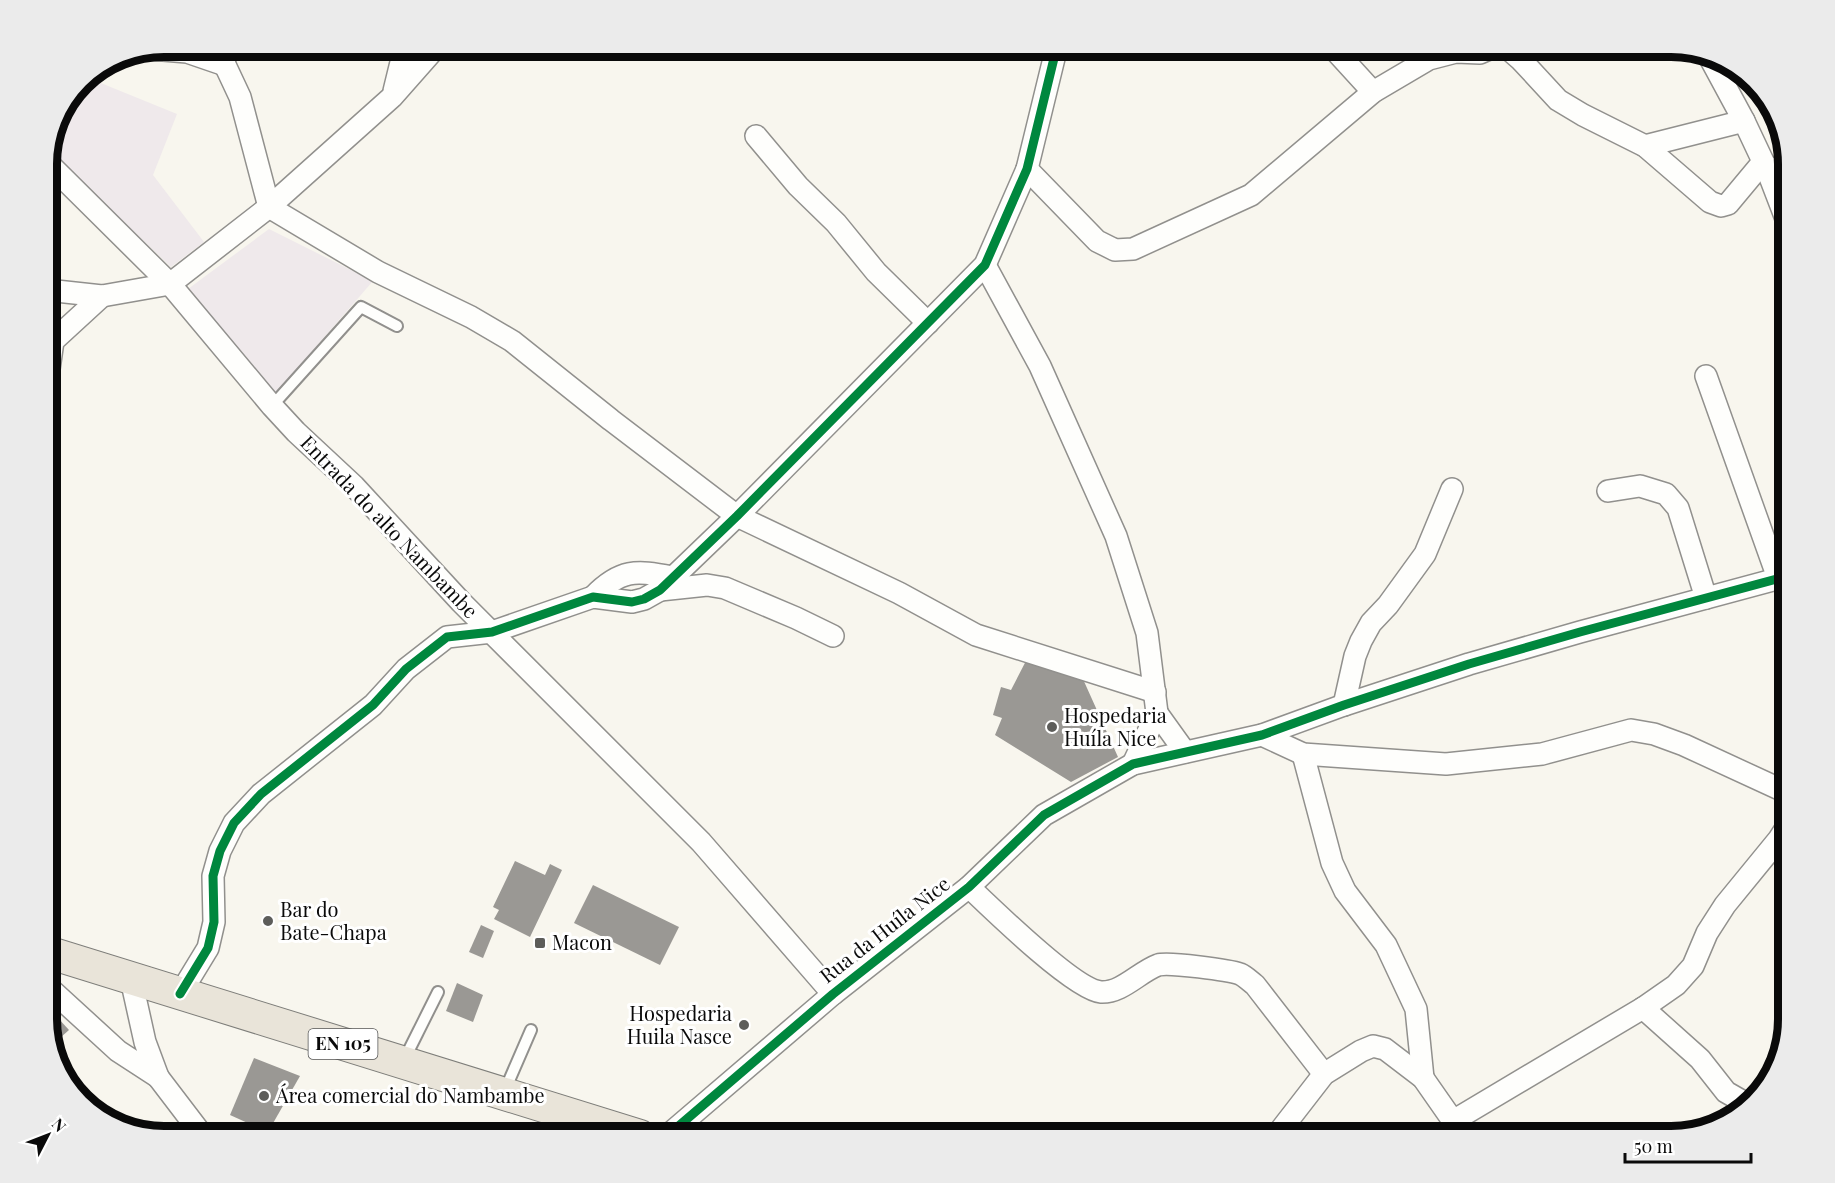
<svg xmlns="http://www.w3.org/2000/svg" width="1835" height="1183" viewBox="0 0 1835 1183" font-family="'Playfair Display',serif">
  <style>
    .industrial { fill: #efe9eb }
    .building { fill: #9a9894 }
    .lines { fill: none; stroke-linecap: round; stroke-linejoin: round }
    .service-casing { stroke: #91908d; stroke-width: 14 }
    .minor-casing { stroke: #91908d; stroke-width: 24 }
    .primary-casing { stroke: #7e7e7a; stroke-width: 34 }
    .service { stroke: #fefefc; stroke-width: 10 }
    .minor { stroke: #fefefc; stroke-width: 21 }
    .primary { stroke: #e9e4d9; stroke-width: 32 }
    .cycleway-casing { stroke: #fff; stroke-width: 13 }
    .cycleway { stroke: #00873e; stroke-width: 9 }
    .poi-dot { fill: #5d5d5a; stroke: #fff; stroke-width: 2 }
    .labels { text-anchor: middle; stroke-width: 6; stroke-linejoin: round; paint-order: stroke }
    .shield { fill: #fff; stroke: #545454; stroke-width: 1.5 }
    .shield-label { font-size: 18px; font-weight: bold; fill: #0a0a0a }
    .street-label { font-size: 20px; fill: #0a0a0a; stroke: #fff }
    .poi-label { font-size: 20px; fill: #0a0a0a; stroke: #fff; text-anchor: start }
    .rim { fill: none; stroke: #0a0a0a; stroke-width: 8 }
  </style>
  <rect width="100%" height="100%" fill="#f8f6ee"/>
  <g class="industrial">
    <path d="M86,77L177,114L153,175L204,242L171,267L49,150L58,112L81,81Z"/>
    <path d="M269,229L373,281L275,394L188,289Z"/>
  </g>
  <g class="building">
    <path d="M1028,657L1078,668L1118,757L1071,782L995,735L1002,718L993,715L1001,687L1011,690Z"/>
    <path d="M515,861L545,875L550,864L562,870L530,937L494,919L499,910L493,907Z"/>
    <path d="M593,885L679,927L660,965L574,923Z"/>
    <path d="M481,925L494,931L483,958L469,952Z"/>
    <path d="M457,983L483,995L473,1022L446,1011Z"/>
    <path d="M47,1006L69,1030L52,1045L47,1026Z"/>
    <path d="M254,1058L300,1076L268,1132L230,1115Z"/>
  </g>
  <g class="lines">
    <g class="service-casing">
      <g id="service">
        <path d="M272,406L361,307L397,326"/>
        <path d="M404,1060L438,992"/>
        <path d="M505,1090L531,1030"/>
      </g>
    </g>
    <g class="minor-casing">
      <g id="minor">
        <path d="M221,46L225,65L240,97L269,207L378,272L471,317L512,341L611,420L737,516L899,593L976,635L1155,692"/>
        <path d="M1331,46L1373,92"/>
        <path d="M1505,46L1521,60L1558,100L1583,115L1645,146L1710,202L1721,206L1728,204L1763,162"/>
        <path d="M151,49L187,52L225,65"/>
        <path d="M1710,58L1744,121L1768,172L1788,224"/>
        <path d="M394,91L405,46"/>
        <path d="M756,136L798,186L836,223L876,272L928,323"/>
        <path d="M1645,146L1744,121"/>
        <path d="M47,162L170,284L272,406L296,432L354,486L461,602L701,842L833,994"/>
        <path d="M1027,169L1097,241L1115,250L1133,249L1251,195L1373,92L1429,59L1456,52L1480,53L1496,46"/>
        <path d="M1768,172L1788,163"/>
        <path d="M985,265L1040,366L1116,536L1147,633L1157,713L1133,764"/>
        <path d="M47,290L102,296L170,284L269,207L392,97L437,46"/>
        <path d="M1706,376L1778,578"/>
        <path d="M47,383L53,341L102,296"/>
        <path d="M1608,491L1640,486L1666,494L1678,508L1706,598"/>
        <path d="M660,590L707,585L725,588L796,618L833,636"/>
        <path d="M593,597C620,569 636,570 672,577"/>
        <path d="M1344,705L1355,656L1361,641L1371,623L1388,605L1425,554L1452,489"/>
        <path d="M1157,713L1185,752"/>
        <path d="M1262,735L1303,754L1446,764L1542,754L1631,730L1654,734L1684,745L1788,793"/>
        <path d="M1303,754L1332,863L1345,891L1386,945L1416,1009L1423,1078"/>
        <path d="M969,887C991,908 1075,990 1101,992C1122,993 1139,972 1158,965C1169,962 1229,970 1240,974C1245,976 1251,982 1255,985L1324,1074"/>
        <path d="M47,986L118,1051L158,1077L145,1042L131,979"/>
        <path d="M180,994L208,948L214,922L213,876L220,851L234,823L261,794L373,705L406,669L447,637L492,632L593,597L632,602L644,599L660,590L737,516L985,265L1027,169L1057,46"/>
        <path d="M1643,1008L1700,1059L1726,1092L1747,1104"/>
        <path d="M158,1077L203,1136"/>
        <path d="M1453,1121L1643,1008L1676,985L1693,966L1707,933L1725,905L1779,839L1788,825"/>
        <path d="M667,1136L833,994L969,887L1044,815L1133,764L1262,735L1344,705L1469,664L1580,632L1788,576"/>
        <path d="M1276,1136L1324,1074L1361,1051L1373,1046L1385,1049L1423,1078L1453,1121L1458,1136"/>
      </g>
    </g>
    <g class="primary-casing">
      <path id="primary" d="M47,952L640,1136"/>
    </g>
    <use href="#service" class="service"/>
    <use href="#minor" class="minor"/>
    <use href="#primary" class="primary"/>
    <g class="cycleway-casing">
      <g id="cycleway">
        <path d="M180,994L208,948L214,922L213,876L220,851L234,823L261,794L373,705L406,669L447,637L492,632L593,597L632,602L644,599L660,590L737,516L985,265L1027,169L1057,46"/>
        <path d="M667,1136L833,994L969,887L1044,815L1133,764L1262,735L1344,705L1469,664L1580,632L1788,576"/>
      </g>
    </g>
    <use href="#cycleway" class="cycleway"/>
  </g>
  <g class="poi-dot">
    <circle cx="1052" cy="727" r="6"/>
    <circle cx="268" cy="921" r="6"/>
    <rect x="534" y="937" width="12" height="12" rx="3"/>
    <circle cx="744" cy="1025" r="6"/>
    <circle cx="264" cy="1096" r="6"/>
  </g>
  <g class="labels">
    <rect class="shield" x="308.5" y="1029" width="69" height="30" rx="4.5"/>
    <g class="shield-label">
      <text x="343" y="1050">EN 105</text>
    </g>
    <g class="street-label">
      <text transform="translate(389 527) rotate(46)" y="7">Entrada do alto Nambambe</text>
      <text transform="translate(885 930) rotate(-38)" y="7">Rua da Huíla Nice</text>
    </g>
    <g class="poi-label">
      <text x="1064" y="723">Hospedaria<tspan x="1064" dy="23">Huíla Nice</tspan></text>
      <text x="280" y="917">Bar do<tspan x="280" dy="23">Bate-Chapa</tspan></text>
      <text x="552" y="950">Macon</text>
      <text x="732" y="1021" text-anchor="end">Hospedaria<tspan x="732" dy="23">Huila Nasce</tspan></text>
      <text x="276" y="1103">Área comercial do Nambambe</text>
    </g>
  </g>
  <path d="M0 0H1835V1183H0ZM164 57H1671A107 107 0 0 1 1778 164V1019A107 107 0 0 1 1671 1126H164A107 107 0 0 1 57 1019V164A107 107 0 0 1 164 57Z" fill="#ebebeb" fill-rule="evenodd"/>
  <path class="rim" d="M164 57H1671A107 107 0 0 1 1778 164V1019A107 107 0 0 1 1671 1126H164A107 107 0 0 1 57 1019V164A107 107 0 0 1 164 57Z"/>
  <g transform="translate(48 1135) rotate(48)" stroke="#ffffff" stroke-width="4.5" paint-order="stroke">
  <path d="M0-4.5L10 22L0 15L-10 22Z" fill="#0a0a0a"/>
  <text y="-9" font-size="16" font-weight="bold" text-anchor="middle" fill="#0a0a0a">N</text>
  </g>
  <path d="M1625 1153v9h126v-9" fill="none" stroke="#0a0a0a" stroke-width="3"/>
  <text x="1634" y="1153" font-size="18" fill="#0a0a0a" stroke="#ffffff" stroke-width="4.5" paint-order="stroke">50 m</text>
</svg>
